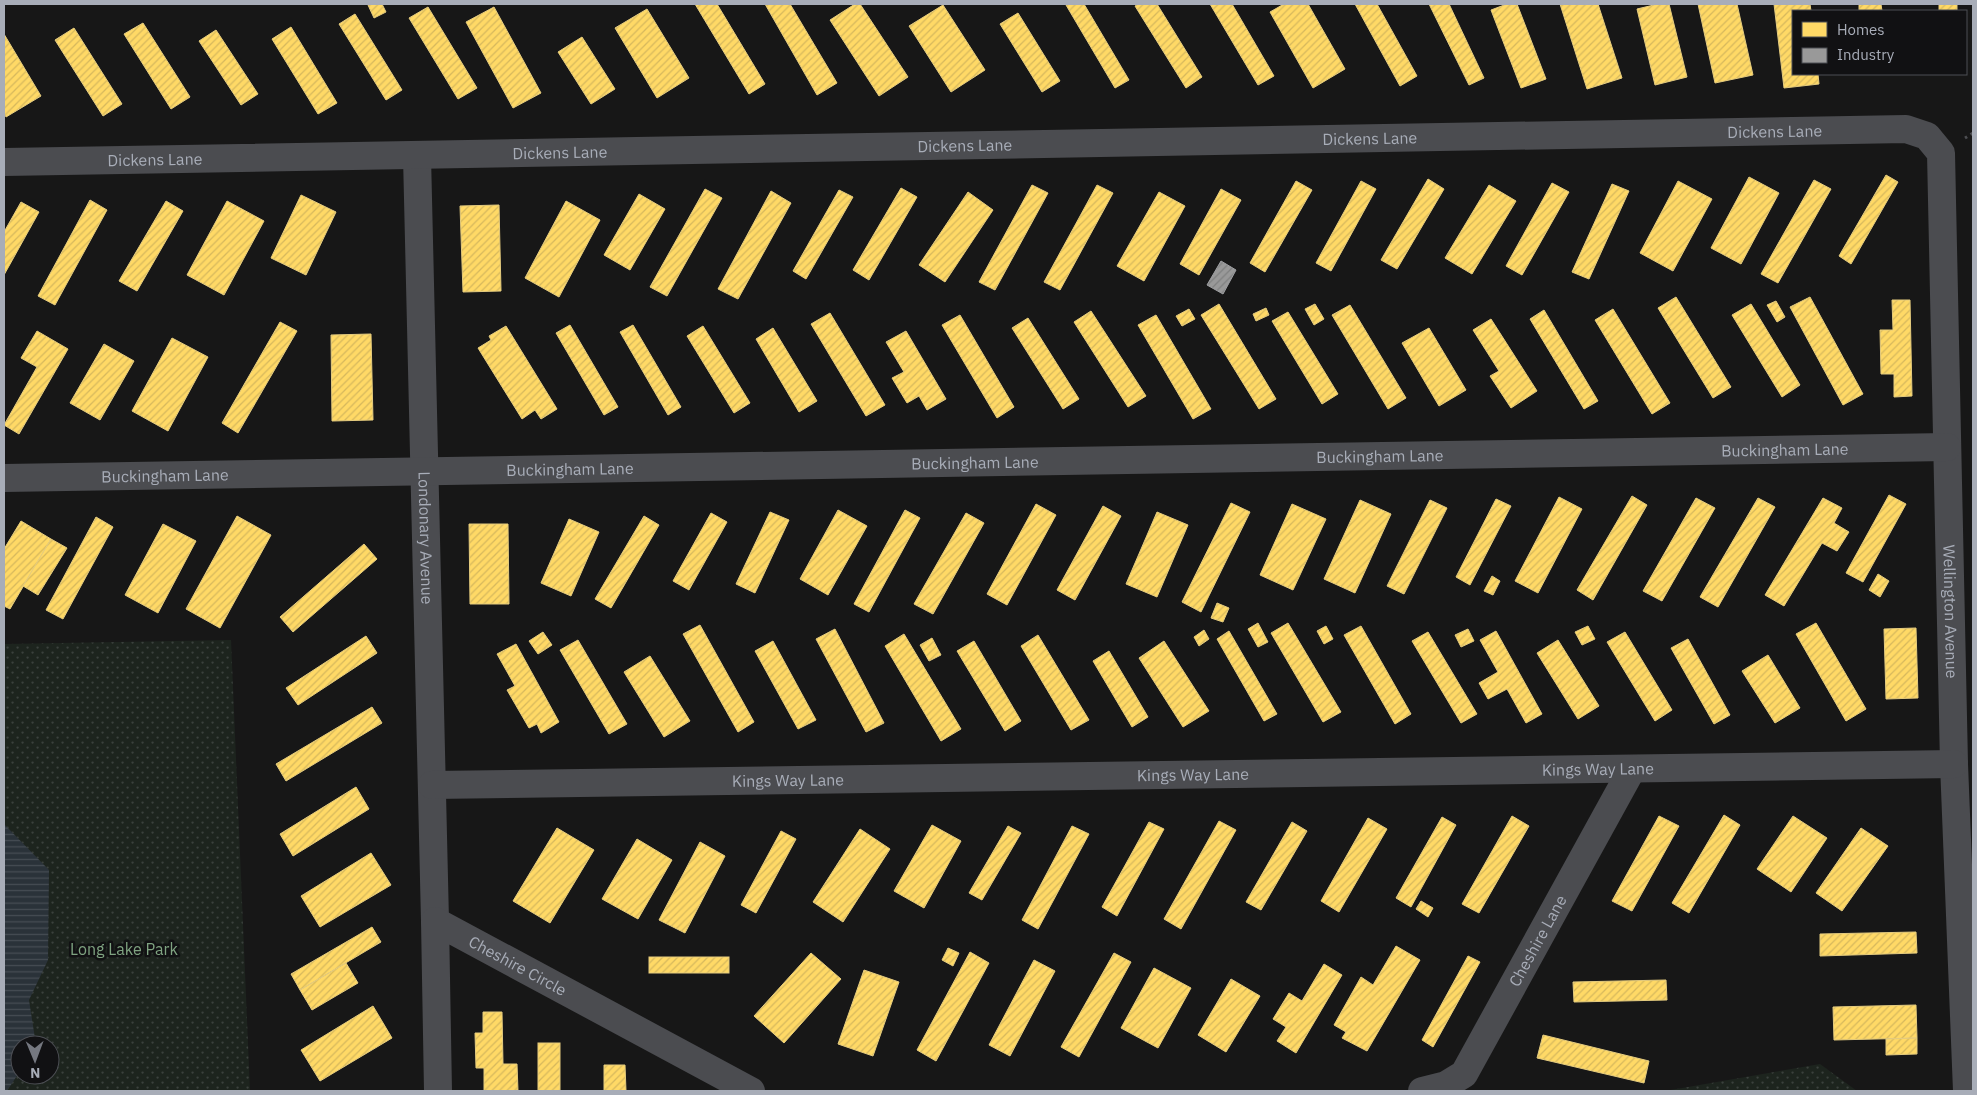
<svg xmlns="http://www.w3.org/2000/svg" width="1977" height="1095" viewBox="0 0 1977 1095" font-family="'IBM Plex Sans',sans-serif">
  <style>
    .grass { fill: url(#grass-dots); fill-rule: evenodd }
    .water { fill: url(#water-rules) }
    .homes { fill: url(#homes-hatch); stroke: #e5cc7f }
    .industry { fill: url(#industry-hatch); stroke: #9e9fa2 }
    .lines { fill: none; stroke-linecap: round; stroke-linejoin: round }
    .path { stroke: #4d4e52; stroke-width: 3; stroke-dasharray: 2.5 4; stroke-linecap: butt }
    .minor { stroke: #4b4c50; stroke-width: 28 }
    .labels { text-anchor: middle; stroke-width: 5; stroke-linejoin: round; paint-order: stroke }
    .street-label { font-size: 16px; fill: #a8adb8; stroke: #111113 }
    .park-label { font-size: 16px; fill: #7fa381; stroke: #111113 }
  </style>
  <defs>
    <pattern id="grass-dots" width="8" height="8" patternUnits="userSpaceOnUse" patternTransform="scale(1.25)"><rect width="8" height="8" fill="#1d241e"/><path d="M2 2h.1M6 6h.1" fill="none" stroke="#3b413d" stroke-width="1.8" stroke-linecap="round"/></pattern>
    <pattern id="water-rules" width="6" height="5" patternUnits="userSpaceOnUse" patternTransform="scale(1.25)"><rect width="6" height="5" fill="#2a3239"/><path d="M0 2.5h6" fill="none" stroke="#464d54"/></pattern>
    <pattern id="homes-hatch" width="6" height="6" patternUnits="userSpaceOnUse" patternTransform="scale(1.25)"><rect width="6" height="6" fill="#ffd966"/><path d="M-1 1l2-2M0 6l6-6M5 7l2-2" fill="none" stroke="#d6b85d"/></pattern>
    <pattern id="industry-hatch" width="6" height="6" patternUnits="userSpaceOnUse" patternTransform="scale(1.25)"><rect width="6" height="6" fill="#999"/><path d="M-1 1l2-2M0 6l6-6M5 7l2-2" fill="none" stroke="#7f8080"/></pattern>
  </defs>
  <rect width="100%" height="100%" fill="#171717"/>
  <g class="grass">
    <path d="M231,640L250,1091H4V644ZM20,1045H50V1075H20Z"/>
    <path d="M1820,1064L1857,1091H1665Z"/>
  </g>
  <path class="water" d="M4,824L49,870L48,960L29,1000L36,1045H20V1071L7,1091H4Z"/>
  <g class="homes">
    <path d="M370,4H382L386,12L374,18L368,5Z"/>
    <path d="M695,4H717L765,84L749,94Z"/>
    <path d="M765,4H790L837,83L817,95Z"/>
    <path d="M855,4H860L908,77L879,96L830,20Z"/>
    <path d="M1068,4H1084L1129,80L1115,88L1066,5Z"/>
    <path d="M1139,4H1157L1202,77L1186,88L1135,6Z"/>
    <path d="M1210,4H1232L1274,76L1258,85Z"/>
    <path d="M1284,4H1308L1345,69L1313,88L1270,12Z"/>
    <path d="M1355,4H1377L1417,76L1400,86Z"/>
    <path d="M1429,4H1449L1484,78L1469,85Z"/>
    <path d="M1507,4H1517L1546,79L1521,88L1491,10Z"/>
    <path d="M1560,4H1598L1622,78L1587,89Z"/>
    <path d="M1658,4H1669L1687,77L1655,85L1637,9Z"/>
    <path d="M1698,4H1737L1753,75L1715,83Z"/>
    <path d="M1774,4H1810L1811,11H1793V74H1818L1819,84L1784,88Z"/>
    <path d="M1859,4H1881L1882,11H1859Z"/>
    <rect x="1939" y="4" width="18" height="7"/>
    <path d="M943,5L985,70L951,92L909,26Z"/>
    <path d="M428,7L477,88L458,99L409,18Z"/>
    <path d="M494,7L541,93L513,108L466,22Z"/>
    <path d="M647,9L689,78L657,98L615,28Z"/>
    <path d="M1018,13L1060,81L1042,92L1000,24Z"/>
    <path d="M355,14L402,90L386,100L339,24Z"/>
    <path d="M143,23L190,97L171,109L124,34Z"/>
    <path d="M291,27L337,103L318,114L272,39Z"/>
    <path d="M74,28L122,104L103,116L55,40Z"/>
    <path d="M216,30L258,94L241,105L199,41Z"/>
    <path d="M4,34L41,96L6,117L4,113Z"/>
    <path d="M582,37L615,89L591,104L558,52Z"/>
    <path d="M1886,175L1898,182L1851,264L1839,256Z"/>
    <path d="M1749,177L1779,193L1741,264L1711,248Z"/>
    <path d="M1428,179L1444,189L1397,269L1381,260Z"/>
    <path d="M1814,180L1831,189L1778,283L1761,274Z"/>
    <path d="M1296,181L1312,190L1265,272L1250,263Z"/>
    <path d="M1361,181L1376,189L1331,271L1316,263Z"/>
    <path d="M1678,181L1712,199L1673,271L1640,253Z"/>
    <path d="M1552,183L1569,192L1522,275L1506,266Z"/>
    <path d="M1612,184L1629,191L1589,279L1572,272Z"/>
    <path d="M1032,185L1048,193L995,290L979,282Z"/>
    <path d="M1097,185L1113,193L1060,290L1044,282Z"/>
    <path d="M1489,185L1516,201L1472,274L1445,258Z"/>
    <path d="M901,188L917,197L869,280L853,270Z"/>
    <path d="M705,189L722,198L667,296L650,287Z"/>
    <path d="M1221,189L1241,200L1199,275L1180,264Z"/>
    <path d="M839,190L853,197L806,279L793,271Z"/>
    <path d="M771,191L791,203L738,299L718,289Z"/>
    <path d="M968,192L993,210L945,282L919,265Z"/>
    <path d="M1159,192L1185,206L1144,281L1117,266Z"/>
    <path d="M639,194L665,209L630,270L604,255Z"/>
    <path d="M301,195L336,212L306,275L271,258Z"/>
    <path d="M90,200L107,210L55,305L38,296Z"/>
    <path d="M166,201L183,211L137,291L119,281Z"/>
    <path d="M227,201L264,221L224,295L187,275Z"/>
    <path d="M566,201L600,220L559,297L525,278Z"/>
    <path d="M21,202L39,212L4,275V232Z"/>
    <path d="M499,205L501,291L463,292L460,206Z"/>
    <path d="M1676,297L1731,387L1713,398L1658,308Z"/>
    <path d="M1810,297L1863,394L1843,405L1790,307Z"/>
    <path d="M1892,300H1910L1912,396L1894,397V374H1881L1880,330H1893Z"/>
    <path d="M1776,301L1785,317L1777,322L1767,305Z"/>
    <path d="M1219,304L1276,399L1259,409L1201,315Z"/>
    <path d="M1315,304L1324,319L1314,325L1305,309Z"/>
    <path d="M1751,304L1800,385L1782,397L1732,315Z"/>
    <path d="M1350,305L1406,398L1388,409L1332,315Z"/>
    <path d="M1266,308L1269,315L1256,321L1253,314Z"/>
    <path d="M1189,309L1195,319L1182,326L1176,316Z"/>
    <path d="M1613,309L1670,403L1652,414L1595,320Z"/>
    <path d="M1544,310L1598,401L1584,409L1530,319Z"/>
    <path d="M1091,311L1146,396L1128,407L1074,322Z"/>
    <path d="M1288,312L1338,394L1322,404L1272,321Z"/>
    <path d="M830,313L885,405L866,416L811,324Z"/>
    <path d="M960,315L1014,407L997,418L942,325Z"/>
    <path d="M1156,315L1211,409L1193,419L1138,325Z"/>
    <path d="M1028,318L1079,399L1063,409L1012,328Z"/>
    <path d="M1491,319L1537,391L1511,408L1490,376L1499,371L1473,330Z"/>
    <path d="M280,322L297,331L238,433L222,423Z"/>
    <path d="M570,325L618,407L604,415L556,333Z"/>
    <path d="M633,325L681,407L668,415L620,332Z"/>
    <path d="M506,326L557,409L541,419L535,410L522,419L478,348L491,340L489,336Z"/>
    <path d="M703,326L750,403L734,413L687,336Z"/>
    <path d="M773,328L817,401L799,412L756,339Z"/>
    <path d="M1429,328L1466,390L1439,406L1402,343Z"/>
    <path d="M37,331L68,349L19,434L4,425L37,367L21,358Z"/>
    <path d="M906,331L946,399L927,410L919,396L907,403L892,378L904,372L886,342Z"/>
    <path d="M371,334L373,420L332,421L331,335Z"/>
    <path d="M172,338L208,357L168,431L132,411Z"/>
    <path d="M104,344L134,361L100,420L70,403Z"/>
    <path d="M1889,495L1906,504L1863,582L1846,573Z"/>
    <path d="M1632,496L1647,505L1593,600L1577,590Z"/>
    <path d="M1559,497L1582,509L1538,593L1515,581Z"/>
    <path d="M1696,498L1715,508L1662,601L1643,591Z"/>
    <path d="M1758,498L1775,507L1718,607L1700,597Z"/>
    <path d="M1823,498L1842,508L1834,523L1849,532L1837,551L1822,543L1784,606L1765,595Z"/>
    <path d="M1496,499L1511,506L1470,585L1456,577Z"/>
    <path d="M1360,500L1391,514L1355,593L1324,579Z"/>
    <path d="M1430,500L1447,508L1404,594L1387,586Z"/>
    <path d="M1231,503L1250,512L1201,612L1182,602Z"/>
    <path d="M1036,504L1056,515L1007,605L987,594Z"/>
    <path d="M1292,504L1326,519L1293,590L1260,575Z"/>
    <path d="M1103,506L1121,516L1075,600L1057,590Z"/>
    <path d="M838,510L867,526L828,595L800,579Z"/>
    <path d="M905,510L920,518L869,612L854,604Z"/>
    <path d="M770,512L789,520L755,593L736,584Z"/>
    <path d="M1157,512L1188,525L1157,597L1126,584Z"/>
    <path d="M711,513L727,522L689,590L673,581Z"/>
    <path d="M966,513L984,523L933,614L914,604Z"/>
    <path d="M237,516L271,535L220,628L186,609Z"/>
    <path d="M644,516L659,525L611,608L595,599Z"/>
    <path d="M96,517L113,527L63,619L46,610Z"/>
    <path d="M569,519L599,532L571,596L541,583Z"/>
    <path d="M21,521L51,539L10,609L4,606V549Z"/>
    <path d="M163,524L196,541L158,613L125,595Z"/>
    <path d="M469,524H508L509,604H470Z"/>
    <path d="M51,539L67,548L38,595L23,586Z"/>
    <path d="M364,544L377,559L293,632L280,617Z"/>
    <path d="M1878,574L1889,581L1880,597L1869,590Z"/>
    <path d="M1492,576L1500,581L1493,595L1484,591Z"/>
    <path d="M1217,603L1229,608L1223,622L1211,618Z"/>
    <path d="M1258,623L1268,642L1258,647L1248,629Z"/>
    <path d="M1288,623L1341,712L1323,722L1271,633Z"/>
    <path d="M1816,623L1866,709L1846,721L1796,634Z"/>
    <path d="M700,625L754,722L738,732L683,634Z"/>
    <path d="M1326,626L1333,639L1324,644L1317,631Z"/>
    <path d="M1361,626L1411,714L1395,724L1344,635Z"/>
    <path d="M1588,626L1595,639L1582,645L1575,632Z"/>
    <path d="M1916,628L1918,698L1886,699L1884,629Z"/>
    <path d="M835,629L884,723L866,732L816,639Z"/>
    <path d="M1468,629L1474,641L1461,647L1455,635Z"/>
    <path d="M1204,630L1209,639L1199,646L1194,637Z"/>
    <path d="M1229,631L1277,714L1264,721L1217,639Z"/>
    <path d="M1496,631L1542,714L1526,723L1507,689L1488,699L1479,683L1498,672L1480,640Z"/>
    <path d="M543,632L552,645L538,654L529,641Z"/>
    <path d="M1428,632L1477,714L1461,723L1412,641Z"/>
    <path d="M1625,632L1672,710L1655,721L1607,642Z"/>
    <path d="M904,634L961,729L941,741L885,646Z"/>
    <path d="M1038,635L1089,720L1071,730L1021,646Z"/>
    <path d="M366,636L377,653L298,705L286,688Z"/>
    <path d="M932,638L941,655L929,661L920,645Z"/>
    <path d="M1688,639L1730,715L1714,724L1671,648Z"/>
    <path d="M578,640L627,724L609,734L560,650Z"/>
    <path d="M1558,640L1599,706L1578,719L1537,653Z"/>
    <path d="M773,641L816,720L798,729L755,651Z"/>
    <path d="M974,641L1021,721L1005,731L957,651Z"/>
    <path d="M1164,641L1209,711L1183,727L1139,658Z"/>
    <path d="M516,644L559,722L541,733L537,724L529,728L507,690L515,686L497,654Z"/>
    <path d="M1109,651L1148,717L1132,727L1093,661Z"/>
    <path d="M1768,655L1800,708L1775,723L1742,671Z"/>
    <path d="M650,656L690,721L664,737L624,672Z"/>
    <path d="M372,707L382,723L286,781L276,764Z"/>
    <path d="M356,787L369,809L293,856L280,834Z"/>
    <path d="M1724,815L1740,825L1689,913L1672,903Z"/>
    <path d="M1512,816L1529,826L1479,913L1462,904Z"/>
    <path d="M1659,816L1679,826L1632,911L1612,901Z"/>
    <path d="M1793,816L1827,838L1791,892L1757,869Z"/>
    <path d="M1442,817L1456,825L1411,907L1396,898Z"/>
    <path d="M1368,818L1387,829L1339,912L1321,901Z"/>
    <path d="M1219,821L1236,830L1181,929L1164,919Z"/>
    <path d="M1149,822L1164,829L1117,916L1102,907Z"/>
    <path d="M1292,822L1307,831L1261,910L1246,902Z"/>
    <path d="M932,825L961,841L924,908L894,891Z"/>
    <path d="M1008,826L1021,833L982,900L969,893Z"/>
    <path d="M1072,826L1089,834L1038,929L1022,920Z"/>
    <path d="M557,828L594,850L550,923L513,901Z"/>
    <path d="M1861,828L1888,846L1842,911L1816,893Z"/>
    <path d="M860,829L890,849L843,922L813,902Z"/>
    <path d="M781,831L796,839L756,913L741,905Z"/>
    <path d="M637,839L672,860L638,919L602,899Z"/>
    <path d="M700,842L725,856L685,933L659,920Z"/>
    <path d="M371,853L391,885L320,927L301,896Z"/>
    <path d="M1421,901L1433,908L1428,917L1416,909Z"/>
    <path d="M372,927L381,942L300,990L291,974Z"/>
    <path d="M1916,932L1917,953L1820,956V934Z"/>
    <path d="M1396,946L1420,960L1367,1051L1342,1038L1346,1032L1334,1025L1361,977L1373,985Z"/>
    <path d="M948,948L959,953L953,966L942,960Z"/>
    <path d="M970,952L989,963L936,1061L917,1050Z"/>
    <path d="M811,953L841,979L784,1043L754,1016Z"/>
    <path d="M1114,953L1131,962L1079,1057L1061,1047Z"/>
    <path d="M1468,956L1480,962L1433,1047L1422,1040Z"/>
    <rect x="649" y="957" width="80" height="16"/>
    <path d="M1034,960L1055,971L1010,1056L989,1045Z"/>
    <path d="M346,963L358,983L312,1010L300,990Z"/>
    <path d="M1324,964L1342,975L1296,1053L1277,1041L1286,1027L1273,1019L1289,993L1302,1001Z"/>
    <path d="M1154,968L1191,988L1158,1048L1121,1028Z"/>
    <path d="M864,970L899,982L873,1056L838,1044Z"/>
    <path d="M1231,979L1260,996L1226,1052L1198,1035Z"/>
    <path d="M1666,980L1667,1000L1574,1002L1573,982Z"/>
    <path d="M1916,1005L1917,1038L1834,1040L1833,1007Z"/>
    <path d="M373,1006L392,1038L320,1081L301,1050Z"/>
    <path d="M483,1012H502L503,1064H517L518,1091H484V1068H476L475,1033H483Z"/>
    <path d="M1543,1035L1649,1061L1644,1083L1537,1058Z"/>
    <path d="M1917,1038V1054L1886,1055V1039Z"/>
    <rect x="538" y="1043" width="22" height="48"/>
    <path d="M604,1065H625L626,1091H604Z"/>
  </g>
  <path class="industry" d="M1221,261L1236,270L1223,294L1207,285Z"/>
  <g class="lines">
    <path class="path" d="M1965,138L1973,133"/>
    <g class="minor">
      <path id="s1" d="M417,156L435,921"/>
      <path id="s2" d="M4,162L1906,129L1927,136L1941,153L1954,764L1967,1091"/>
      <path id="s3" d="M4,478L1947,447"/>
      <path id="s4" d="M432,785L1954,764"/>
      <path id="s5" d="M438,1091L435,921L751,1091"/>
      <path id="s6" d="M1422,1091L1446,1085L1464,1074L1632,769"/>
    </g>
  </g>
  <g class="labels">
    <g class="street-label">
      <text dy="6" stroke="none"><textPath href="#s2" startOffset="1771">Dickens Lane</textPath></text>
      <text dy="6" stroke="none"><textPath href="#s2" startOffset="1366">Dickens Lane</textPath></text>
      <text dy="6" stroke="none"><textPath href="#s2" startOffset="961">Dickens Lane</textPath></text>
      <text dy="6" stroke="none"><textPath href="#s2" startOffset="556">Dickens Lane</textPath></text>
      <text dy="6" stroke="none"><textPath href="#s2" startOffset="151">Dickens Lane</textPath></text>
      <text dy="6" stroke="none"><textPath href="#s3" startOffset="1781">Buckingham Lane</textPath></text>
      <text dy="6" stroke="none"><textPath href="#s3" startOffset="1376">Buckingham Lane</textPath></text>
      <text dy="6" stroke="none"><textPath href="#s3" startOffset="971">Buckingham Lane</textPath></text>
      <text dy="6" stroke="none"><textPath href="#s3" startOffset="566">Buckingham Lane</textPath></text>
      <text dy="6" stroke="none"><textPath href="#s3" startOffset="161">Buckingham Lane</textPath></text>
      <text dy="6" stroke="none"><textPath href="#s1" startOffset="382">Londonary Avenue</textPath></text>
      <text dy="6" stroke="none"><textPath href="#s2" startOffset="2405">Wellington Avenue</textPath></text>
      <text dy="6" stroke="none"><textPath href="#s4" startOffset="1166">Kings Way Lane</textPath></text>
      <text dy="6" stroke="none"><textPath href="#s4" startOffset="761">Kings Way Lane</textPath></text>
      <text dy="6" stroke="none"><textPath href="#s4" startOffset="356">Kings Way Lane</textPath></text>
      <text dy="6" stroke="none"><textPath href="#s6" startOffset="198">Cheshire Lane</textPath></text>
      <text dy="6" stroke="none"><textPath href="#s5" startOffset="264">Cheshire Circle</textPath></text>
    </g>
    <g class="park-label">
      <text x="124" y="955">Long Lake Park</text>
    </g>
  </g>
  <rect width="1977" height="1095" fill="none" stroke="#a8adb8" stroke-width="10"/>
  <rect x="1792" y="10" width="175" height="65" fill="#111113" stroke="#4d4f55"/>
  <rect x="1802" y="22" width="25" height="15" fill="#ffd966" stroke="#4d4f55"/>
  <text x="1837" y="35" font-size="15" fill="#a8adb8">Homes</text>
  <rect x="1802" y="48" width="25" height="15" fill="#999999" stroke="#4d4f55"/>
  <text x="1837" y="60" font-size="15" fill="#a8adb8">Industry</text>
  <g transform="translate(35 1060) rotate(179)"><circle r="24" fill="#111113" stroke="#4d4f55"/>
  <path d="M0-4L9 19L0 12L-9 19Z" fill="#757880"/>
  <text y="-8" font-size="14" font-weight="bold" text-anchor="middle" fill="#a8adb8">N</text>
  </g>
</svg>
